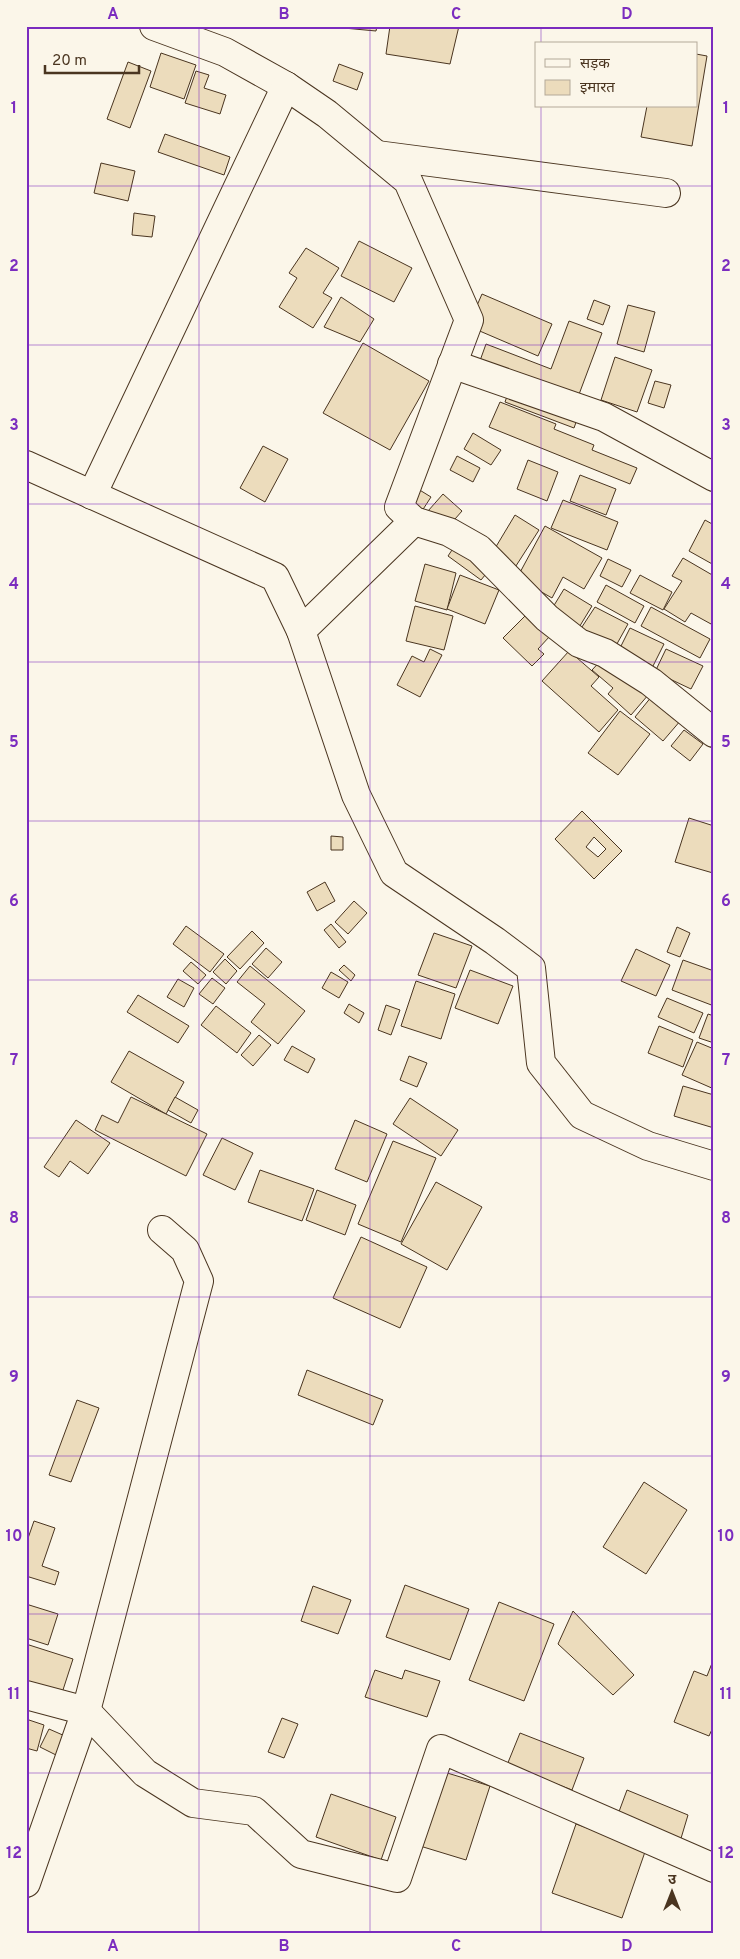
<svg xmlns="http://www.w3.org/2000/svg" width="740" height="1959" viewBox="0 0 740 1959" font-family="Overpass,'Noto Sans Devanagari',sans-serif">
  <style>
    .building { fill: #ecdcbc; stroke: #4a3520; fill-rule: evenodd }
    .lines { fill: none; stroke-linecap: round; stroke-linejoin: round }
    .minor-casing { stroke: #4a3520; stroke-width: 30 }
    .minor { stroke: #fbf6e9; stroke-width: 28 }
    .grid { fill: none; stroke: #7b2cbf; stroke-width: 1; stroke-opacity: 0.55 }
    .neatline { fill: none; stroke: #7b2cbf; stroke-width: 2 }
    .grid-label { font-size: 16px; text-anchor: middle; font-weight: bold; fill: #7b2cbf }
  </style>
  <rect width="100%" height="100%" fill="#fbf6e9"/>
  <g class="building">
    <path d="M322,26H377L376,31Z"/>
    <path d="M390,26H459L450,64L386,54Z"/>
    <path d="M161,53L196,65L184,99L150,87Z"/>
    <path d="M696,54L707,56L692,146L641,137L647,106H696Z"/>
    <path d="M128,62L151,71L130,128L107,119Z"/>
    <path d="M339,64L363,73L357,90L333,81Z"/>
    <path d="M196,71L209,75L204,88L226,95L220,114L185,103Z"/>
    <path d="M165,134L230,157L224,175L158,152Z"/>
    <path d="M101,163L135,171L128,201L94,193Z"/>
    <path d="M134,213L155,216L152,237L132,235Z"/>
    <path d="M359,241L412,268L394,302L341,276Z"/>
    <path d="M306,248L339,268L323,293L332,298L313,328L279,307L297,278L289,273Z"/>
    <path d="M482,294L552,324L538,356L468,326Z"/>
    <path d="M341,297L374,319L360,342L324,327Z"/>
    <path d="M594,300L610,306L603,325L587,319Z"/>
    <path d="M628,305L655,312L644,352L617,344Z"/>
    <path d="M569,321L602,333L575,405L477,369L486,344L551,369Z"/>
    <path d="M363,343L429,381L390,450L323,413Z"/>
    <path d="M615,357L652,370L637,412L601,400Z"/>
    <path d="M655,381L671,385L664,408L648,403Z"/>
    <path d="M511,385L580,411L574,428L505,402Z"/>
    <path d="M500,402L556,424L554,429L594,445L592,450L637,468L630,484L489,427Z"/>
    <path d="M473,433L501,450L491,465L464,449Z"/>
    <path d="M263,446L288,459L265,502L240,488Z"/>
    <path d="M457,456L480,468L473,482L450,470Z"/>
    <path d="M528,460L558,472L547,501L517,489Z"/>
    <path d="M580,475L616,489L606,515L570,501Z"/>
    <path d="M418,489L431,497L420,514L408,507Z"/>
    <path d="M443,494L462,511L448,527L428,511Z"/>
    <path d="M563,500L618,522L607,550L551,528Z"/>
    <path d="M515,515L539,530L514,569L491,555Z"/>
    <path d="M705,520L714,525V565L689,551Z"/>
    <path d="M545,526L602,558L584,589L563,577L552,598L517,578Z"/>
    <path d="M456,544L490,569L481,580L448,556Z"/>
    <path d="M683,558L714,576V620L711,624L691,613L685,622L664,609L682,581L672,576Z"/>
    <path d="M608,559L631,570L622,587L600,576Z"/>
    <path d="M425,564L456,573L447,610L415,601Z"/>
    <path d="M460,575L499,590L485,624L447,609Z"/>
    <path d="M640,575L672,592L663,610L630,593Z"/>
    <path d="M606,585L644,606L635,623L597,602Z"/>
    <path d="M564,589L592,606L578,629L550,612Z"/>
    <path d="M415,606L453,616L444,650L406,641Z"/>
    <path d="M595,607L628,624L613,651L578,633Z"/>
    <path d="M651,607L710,639L700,658L641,626Z"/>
    <path d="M527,614L550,636L538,649L544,654L532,666L503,638Z"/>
    <path d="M630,628L664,644L652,668L618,652Z"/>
    <path d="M430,649L442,655L420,697L397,685L412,656L424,662Z"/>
    <path d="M666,649L703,666L691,689L655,672Z"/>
    <path d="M569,651L599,677L591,686L618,710L599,732L542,681Z"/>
    <path d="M605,656L649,694L631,715L608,694L613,688L592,670Z"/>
    <path d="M652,696L681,720L663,741L635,717Z"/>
    <path d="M620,711L650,734L618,775L588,753Z"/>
    <path d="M684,730L703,744L690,761L671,746Z"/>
    <path d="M582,811L622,851L594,879L555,839ZM594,837L606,849L598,857L586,847Z"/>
    <path d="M689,818L714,826L713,873L675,862Z"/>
    <path d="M331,836L343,837V850H331Z"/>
    <path d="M325,882L335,901L317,911L307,892Z"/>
    <path d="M354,901L367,913L348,934L335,922Z"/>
    <path d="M331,924L346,942L339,948L324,930Z"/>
    <path d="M186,926L224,954L210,972L173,944Z"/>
    <path d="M677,927L690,933L680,957L667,952Z"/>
    <path d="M252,931L264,943L240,969L227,957Z"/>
    <path d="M434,933L472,946L456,988L418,975Z"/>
    <path d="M266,948L282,962L268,978L252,964Z"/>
    <path d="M636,949L670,965L656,996L621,981Z"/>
    <path d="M225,959L237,971L226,984L213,972Z"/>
    <path d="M683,960L714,971V1006L672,990Z"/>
    <path d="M191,962L206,975L198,984L183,971Z"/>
    <path d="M344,965L355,975L351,981L339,970Z"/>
    <path d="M250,966L305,1011L278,1044L251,1022L265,1004L237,982Z"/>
    <path d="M470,970L513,986L498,1024L455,1008Z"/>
    <path d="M331,972L348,982L339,998L322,988Z"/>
    <path d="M212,978L225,988L213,1004L199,994Z"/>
    <path d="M178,979L194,988L184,1007L167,997Z"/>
    <path d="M416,981L455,994L441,1039L401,1026Z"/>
    <path d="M138,995L189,1026L178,1043L127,1012Z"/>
    <path d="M667,998L703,1013L694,1033L658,1017Z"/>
    <path d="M349,1004L364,1013L359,1023L344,1013Z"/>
    <path d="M386,1005L400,1010L391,1035L378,1030Z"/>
    <path d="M216,1006L251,1033L237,1053L201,1025Z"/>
    <path d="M708,1014L714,1016V1043L699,1038Z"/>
    <path d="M659,1026L693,1040L683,1067L648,1053Z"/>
    <path d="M259,1035L271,1045L253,1066L241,1055Z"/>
    <path d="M697,1042L714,1049V1089L682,1075Z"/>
    <path d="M292,1046L315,1059L308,1073L284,1060Z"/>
    <path d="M129,1051L184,1082L166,1114L111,1082Z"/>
    <path d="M409,1056L427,1063L417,1087L400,1080Z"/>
    <path d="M683,1086L714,1095V1128L674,1116Z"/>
    <path d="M131,1097L207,1134L186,1176L95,1130L102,1115L118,1123Z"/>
    <path d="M175,1097L198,1110L191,1123L168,1110Z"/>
    <path d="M410,1098L458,1130L441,1156L393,1124Z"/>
    <path d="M76,1120L110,1143L88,1174L70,1161L59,1177L44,1167Z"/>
    <path d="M355,1120L387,1134L367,1182L335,1169Z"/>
    <path d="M222,1138L253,1153L235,1190L203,1175Z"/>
    <path d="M393,1141L436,1158L401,1242L358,1224Z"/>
    <path d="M260,1170L314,1189L302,1221L248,1202Z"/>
    <path d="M436,1182L482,1207L447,1270L401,1244Z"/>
    <path d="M317,1190L356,1205L345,1235L306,1220Z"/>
    <path d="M361,1237L427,1267L400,1328L333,1298Z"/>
    <path d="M307,1370L383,1400L373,1425L298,1395Z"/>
    <path d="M77,1400L99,1408L71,1482L49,1475Z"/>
    <path d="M644,1482L687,1510L646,1574L603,1547Z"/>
    <path d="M34,1521L55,1528L42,1566L59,1572L55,1585L26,1576V1544Z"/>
    <path d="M405,1585L469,1609L450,1660L386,1637Z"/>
    <path d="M313,1586L351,1600L338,1634L301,1621Z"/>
    <path d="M499,1602L554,1624L524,1701L469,1680Z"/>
    <path d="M26,1604L58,1614L48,1645L26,1638Z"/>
    <path d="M573,1611L634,1675L613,1695L558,1644Z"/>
    <path d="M26,1644L73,1659L62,1693L26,1681Z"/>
    <path d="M714,1658V1725L709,1736L674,1722L694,1671L707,1676Z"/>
    <path d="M375,1670L402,1679L405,1670L440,1681L427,1717L365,1697Z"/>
    <path d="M282,1718L298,1724L284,1758L268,1752Z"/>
    <path d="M26,1719L44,1725L37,1751L26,1748Z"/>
    <path d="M49,1729L65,1736L56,1755L40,1747Z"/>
    <path d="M520,1733L584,1758L572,1790L507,1765Z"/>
    <path d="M444,1772L490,1786L466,1860L420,1846Z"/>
    <path d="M627,1790L688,1815L679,1845L617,1817Z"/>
    <path d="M331,1794L396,1817L381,1860L316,1837Z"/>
    <path d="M576,1824L646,1849L622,1918L552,1893Z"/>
  </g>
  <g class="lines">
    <g class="minor-casing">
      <g id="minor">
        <path d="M154,26L225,52L286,86L327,114L408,181L469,320L399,507L414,521L449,532L479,549L547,618L579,643L605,653L651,682L714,733"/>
        <path d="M377,155L666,193"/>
        <path d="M452,364L604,417L714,477"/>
        <path d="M26,465L275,577L301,631L356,795L394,873L495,941L531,968L541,1063L582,1115L648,1146L714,1166"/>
        <path d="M92,495L286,86"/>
        <path d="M301,631L414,521"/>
        <path d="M26,1695L86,1711L145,1773L193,1803L254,1811L301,1854L397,1878L441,1749L714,1868"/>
        <path d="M26,1883L86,1711L199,1281L185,1250L162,1230"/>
      </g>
    </g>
    <use href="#minor" class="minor"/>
  </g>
  <path class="grid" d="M199,26V1933M370,26V1933M541,26V44M541,106V1933M26,186H714M26,345H714M26,504H714M26,662H714M26,821H714M26,980H714M26,1138H714M26,1297H714M26,1456H714M26,1614H714M26,1773H714"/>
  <rect width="740" height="1959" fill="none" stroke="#fbf6e9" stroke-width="55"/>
  <rect x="535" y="42" width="162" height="65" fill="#fbf6e9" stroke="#b4a999"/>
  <rect x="545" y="59" width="25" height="8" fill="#fbf6e9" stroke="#b4a999"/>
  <text x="580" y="68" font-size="15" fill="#4a3520">सड़क</text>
  <rect x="545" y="80" width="25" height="15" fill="#ecdcbc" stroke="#b4a999"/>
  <text x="580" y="92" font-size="15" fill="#4a3520">इमारत</text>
  <g transform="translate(672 1892)" stroke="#fbf6e9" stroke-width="4" paint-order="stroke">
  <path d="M0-4L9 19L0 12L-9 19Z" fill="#4a3520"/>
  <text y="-8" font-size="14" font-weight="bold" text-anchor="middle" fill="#4a3520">उ</text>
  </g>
  <path d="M45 65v8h94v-8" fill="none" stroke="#4a3520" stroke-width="2.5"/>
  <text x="52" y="65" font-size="15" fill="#4a3520" stroke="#fbf6e9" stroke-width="4" paint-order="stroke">20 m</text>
  <rect x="28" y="28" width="684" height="1904" class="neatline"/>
  <g class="grid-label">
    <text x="113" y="19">A</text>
    <text x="284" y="19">B</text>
    <text x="456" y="19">C</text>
    <text x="627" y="19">D</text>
    <text x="14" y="113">1</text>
    <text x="726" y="113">1</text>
    <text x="14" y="271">2</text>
    <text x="726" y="271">2</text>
    <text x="14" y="430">3</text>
    <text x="726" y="430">3</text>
    <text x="14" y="589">4</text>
    <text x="726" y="589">4</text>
    <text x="14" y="747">5</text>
    <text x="726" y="747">5</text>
    <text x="14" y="906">6</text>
    <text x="726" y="906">6</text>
    <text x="14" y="1065">7</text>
    <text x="726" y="1065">7</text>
    <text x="14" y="1223">8</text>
    <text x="726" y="1223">8</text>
    <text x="14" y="1382">9</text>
    <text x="726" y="1382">9</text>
    <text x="14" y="1541">10</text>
    <text x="726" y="1541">10</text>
    <text x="14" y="1699">11</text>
    <text x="726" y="1699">11</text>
    <text x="14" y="1858">12</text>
    <text x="726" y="1858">12</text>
    <text x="113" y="1951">A</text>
    <text x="284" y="1951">B</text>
    <text x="456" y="1951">C</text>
    <text x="627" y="1951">D</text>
  </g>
</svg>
